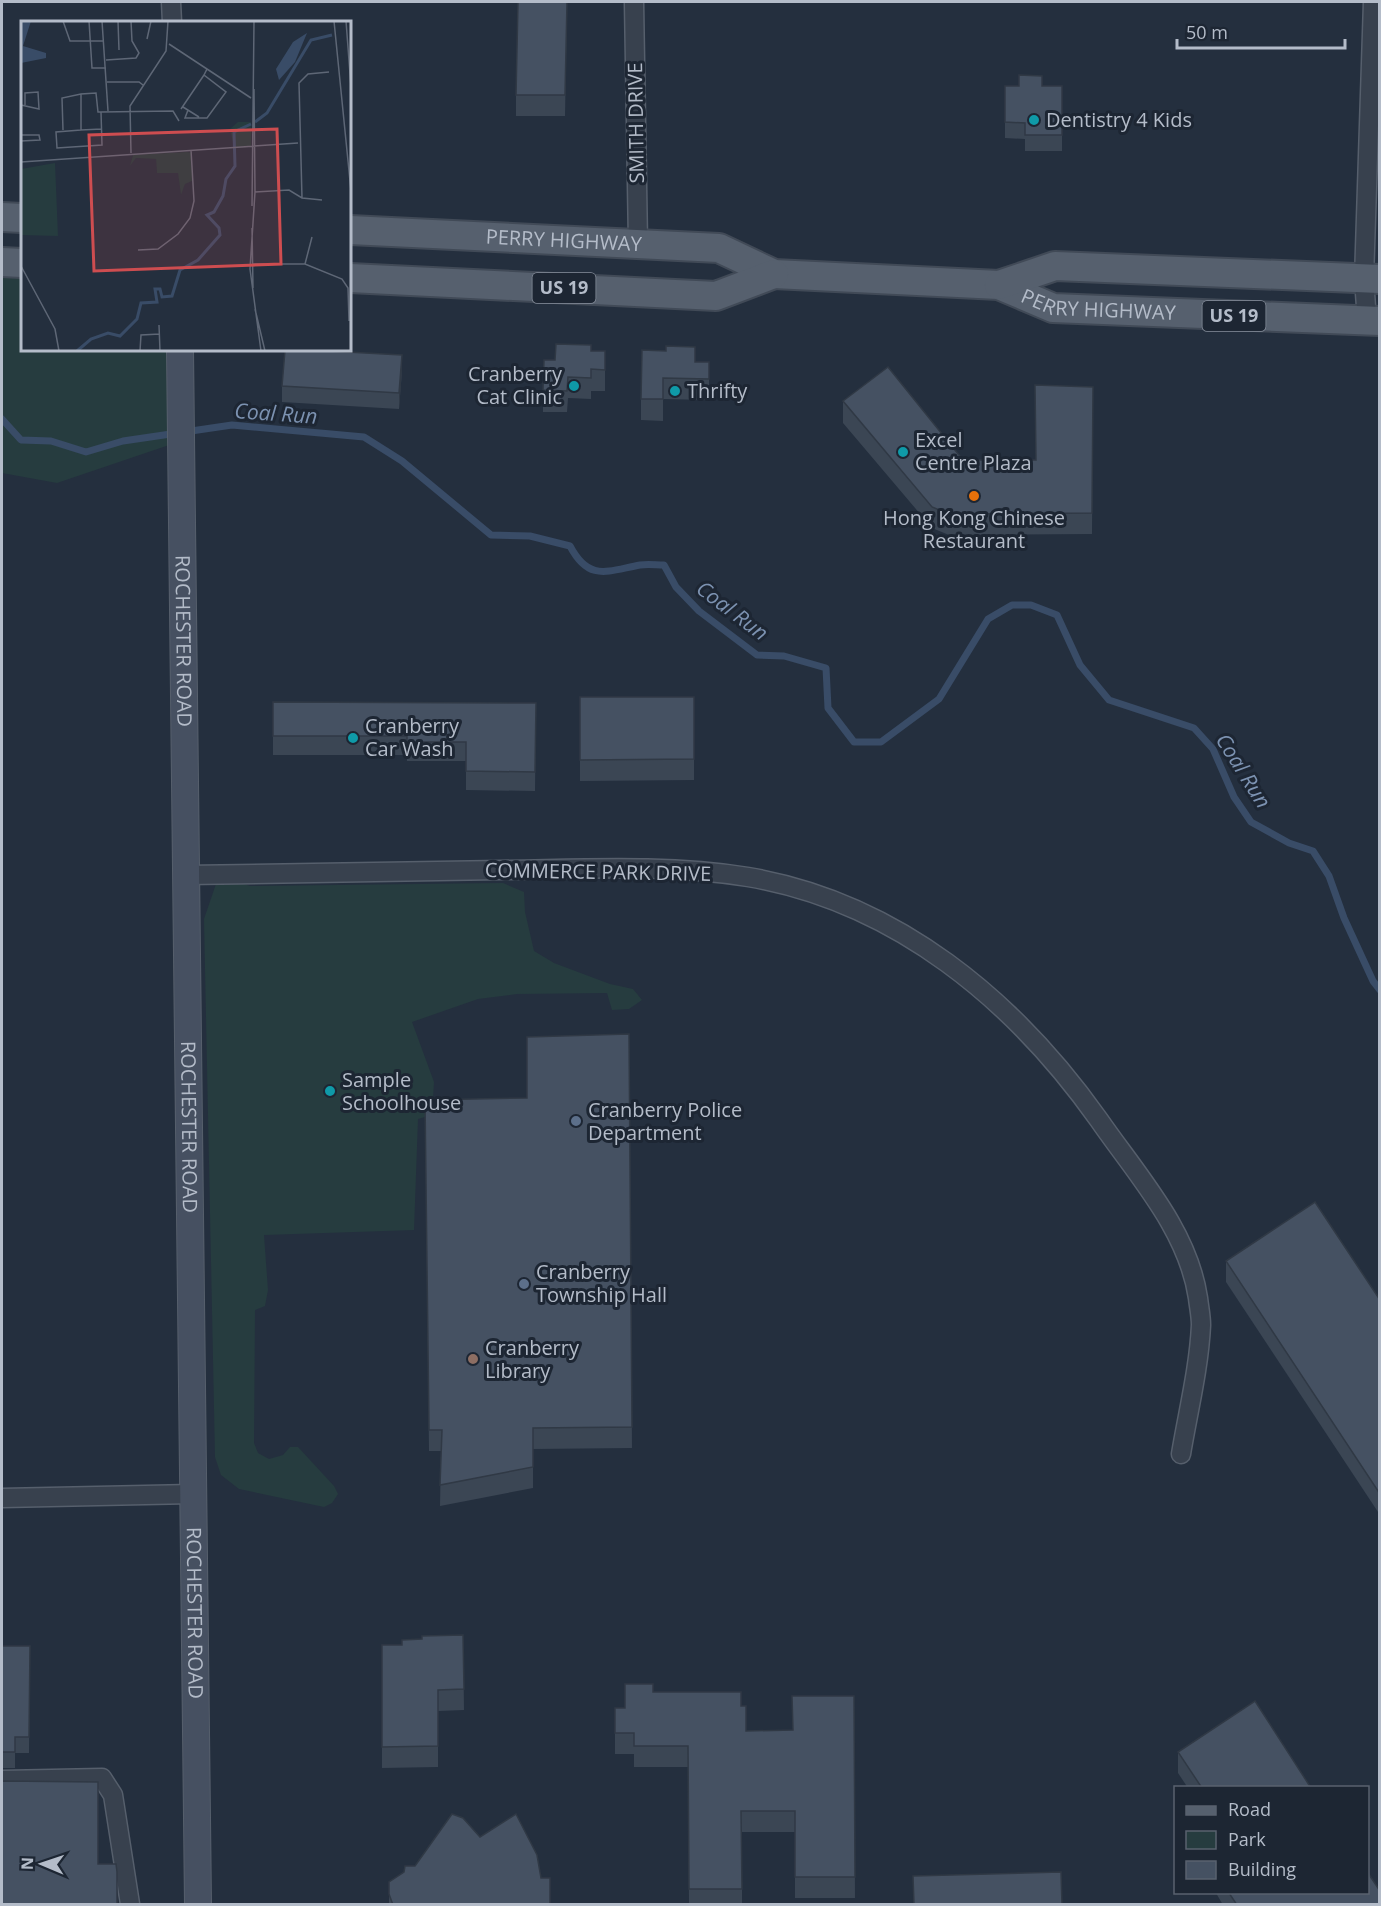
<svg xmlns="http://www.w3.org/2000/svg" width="1381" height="1906" viewBox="0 0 1381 1906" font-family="'Open Sans',sans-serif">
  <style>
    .green { fill: #263c3f }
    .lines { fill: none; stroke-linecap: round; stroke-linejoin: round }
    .stream { stroke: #394c67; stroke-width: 7 }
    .street-casing { stroke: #565f6c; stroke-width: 21 }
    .secondary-casing { stroke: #565f6c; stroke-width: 28 }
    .primary-casing { stroke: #414a57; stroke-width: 32 }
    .street { stroke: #38414e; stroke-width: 18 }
    .secondary { stroke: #465061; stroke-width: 26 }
    .primary { stroke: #56606e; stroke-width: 28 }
    .wall { fill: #3b4654 }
    .shaded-wall { fill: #303945 }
    .building { fill: #455162; stroke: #303945; stroke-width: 1.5 }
    .culture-dot { fill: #0f9aa8; stroke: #1d2633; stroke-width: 2 }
    .food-dot { fill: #e8710a; stroke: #1d2633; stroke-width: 2 }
    .service-dot { fill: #5c6f8a; stroke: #1d2633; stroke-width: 2 }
    .education-dot { fill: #8d6e63; stroke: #1d2633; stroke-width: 2 }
    .labels { text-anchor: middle; stroke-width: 6; stroke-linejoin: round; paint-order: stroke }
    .shield { fill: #1d2633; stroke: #878f9c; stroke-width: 1.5 }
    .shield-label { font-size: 18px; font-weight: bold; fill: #b4bcc9 }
    .poi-label { font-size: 20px; fill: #b4bcc9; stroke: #1d2633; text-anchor: start }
    .street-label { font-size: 20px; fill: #b4bcc9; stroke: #1d2633 }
    .water-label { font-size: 21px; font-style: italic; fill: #7c92b1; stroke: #1d2633 }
    .inset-river { fill: none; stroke: #394c67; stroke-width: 3 }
    .inset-road { fill: none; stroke: #5e6776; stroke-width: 1.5 }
    .view { fill: #ce4d50; fill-opacity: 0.15; stroke: #ce4d50; stroke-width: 3 }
    .inset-edge { fill: none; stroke: #b4bcc9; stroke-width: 3 }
  </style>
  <rect width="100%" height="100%" fill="#242f3e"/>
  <g class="green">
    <path d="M2,262L22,263V350H180L181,441L57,483L2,473Z"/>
    <path d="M219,875L250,886L503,883L524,892L525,912L534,951L554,963L610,984L633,989L642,1000L629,1009L612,1010L607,993L517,994L478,999L412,1022L434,1082L432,1115L418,1119L414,1230L264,1235L268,1290L265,1306L255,1310L254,1443L258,1453L269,1459L283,1455L290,1447H298L334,1486L338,1494L332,1503L324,1507L239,1489L221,1475L215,1457L204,919Z"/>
  </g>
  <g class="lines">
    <path class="stream" d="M2,419L21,440L51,441L86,452L123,441L232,425L364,437L402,461L491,535L530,536L570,546C589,582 607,571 640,565C648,564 656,565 664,565L676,587L699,611L757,655L784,656L826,668L828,708L854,742H881L939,699L988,619L1012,605H1031L1057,615L1080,665L1109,700L1194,728L1213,749L1234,797L1251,822L1289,843L1313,851L1329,876L1344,918L1373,981L1380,990"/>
    <g class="street-casing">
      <g id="street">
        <path d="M171,2L172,22"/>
        <path d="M634,2L638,244"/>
        <path d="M1367,321L1364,279L1373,2"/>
        <path d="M186,875C291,873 396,872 501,870C583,869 667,864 748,877C896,902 1014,1000 1099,1120C1137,1175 1188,1230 1198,1298C1199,1307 1201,1316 1201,1325C1199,1368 1188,1412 1181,1454"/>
        <path d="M2,1498L193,1494"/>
        <path d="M2,1780L102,1778L113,1795L130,1904"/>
      </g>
    </g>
    <g class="secondary-casing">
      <g id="secondary">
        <path id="s1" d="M180,350L198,1904"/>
      </g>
    </g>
    <g class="primary-casing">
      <g id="primary">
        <path d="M2,217L22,218"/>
        <path id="s2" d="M350,230L719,248L774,274L999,285L1053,308L1380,321"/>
        <path d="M2,262L22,263"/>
        <path d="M350,278L716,296L774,274"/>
        <path d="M999,285L1055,266L1380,279"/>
      </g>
    </g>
    <use href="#street" class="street"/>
    <use href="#secondary" class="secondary"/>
    <use href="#primary" class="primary"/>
  </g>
  <g class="wall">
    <path d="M567,2L565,116H516V95Z"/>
    <path d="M881,2H909V3Z"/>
    <path d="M1005,86H1062V151H1025V139L1005,138Z"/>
    <path d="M591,351H605V391H591V399L568,398L567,412H543V390L555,360Z"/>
    <path d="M666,351L695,362H709V400L663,399V421L641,420V399Z"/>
    <path d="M402,371L399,409L282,402V386Z"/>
    <path d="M1093,387L1092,534L949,535L932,528L843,423V401L963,460H1036Z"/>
    <path d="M580,697H694V780L580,781Z"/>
    <path d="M273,702L536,703L535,791L466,790V761H407V755H273Z"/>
    <path d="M629,1034L632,1448L533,1449V1488L440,1506L441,1451H429L425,1100L527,1098Z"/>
    <path d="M1226,1261L1380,1300V1515L1226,1282Z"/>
    <path d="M463,1635L464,1710L438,1711V1767L382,1768V1645H402Z"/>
    <path d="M2,1646H30L29,1753H15V1768H2Z"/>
    <path d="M653,1692L741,1706L746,1731L792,1730L854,1696L855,1898H795V1832H742V1905H689L688,1767H634V1754H615V1708H625Z"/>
    <path d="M1178,1752L1311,1788H1188L1178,1773Z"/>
    <path d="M480,1837L541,1878L550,1905H389V1882L415,1866Z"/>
    <path d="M1216,1893H1368L1380,1905H1223Z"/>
  </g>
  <path class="shaded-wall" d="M402,355V371L399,409V393Z"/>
  <g class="building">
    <path d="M518,2H567L565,95H516Z"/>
    <path d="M1019,75L1042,76V86H1062V135H1025V123L1005,122V86H1019Z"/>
    <path d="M556,344L591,345V351H605V370L591,369V378L568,377L567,391L543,390L544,360H555Z"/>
    <path d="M666,346L695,347V362H709V379L663,378V399H641L642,350L666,351Z"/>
    <path d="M285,350H310L402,355L399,393L282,386Z"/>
    <path d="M888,367L963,460H1036L1035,385L1093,387L1092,513L949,514L932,507L843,401Z"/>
    <path d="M580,697H694V759L580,760Z"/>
    <path d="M273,702L536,703L535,772L466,771V742H407V736H273Z"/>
    <path d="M629,1034L632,1427L533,1428V1467L440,1485L442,1430H429L425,1100L527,1098V1037Z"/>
    <path d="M1315,1202L1380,1300V1494L1226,1261Z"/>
    <path d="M463,1635L464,1689L438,1690V1746L382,1747V1645H402V1640L422,1639V1636Z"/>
    <path d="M2,1646H30L29,1737H15V1752H2Z"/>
    <path d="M625,1684H653V1692H741V1706H746V1731L793,1730L792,1696H854L855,1877H795V1811H741L742,1889H689L688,1746H634V1733H615V1708H625Z"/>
    <path d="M1255,1701L1311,1788H1202L1178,1752Z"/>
    <path d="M2,1781L98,1782V1864H116L117,1872V1905H2Z"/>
    <path d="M452,1814L463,1818L480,1837L516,1814L537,1855L541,1878H550V1905H393L389,1894V1882L404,1872L405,1866H415Z"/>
    <path d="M1061,1872L1062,1905H914L913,1876Z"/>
    <path d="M1368,1873L1380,1891V1905H1237L1229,1893H1368Z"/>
  </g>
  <g class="culture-dot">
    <circle cx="1034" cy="120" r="6"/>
    <circle cx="574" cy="386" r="6"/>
    <circle cx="675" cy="391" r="6"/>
    <circle cx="903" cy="452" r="6"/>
    <circle cx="353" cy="738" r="6"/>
    <circle cx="330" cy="1091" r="6"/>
  </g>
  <circle class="food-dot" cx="974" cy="496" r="6"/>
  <g class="service-dot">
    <circle cx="576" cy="1121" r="6"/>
    <circle cx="524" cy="1284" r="6"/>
  </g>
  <circle class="education-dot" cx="473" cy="1359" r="6"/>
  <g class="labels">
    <g class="shield">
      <rect x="532.5" y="273" width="63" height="30" rx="4.5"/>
      <rect x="1202.5" y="301" width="63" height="30" rx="4.5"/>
    </g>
    <g class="shield-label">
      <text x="564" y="294">US 19</text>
      <text x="1234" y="322">US 19</text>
    </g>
    <g class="poi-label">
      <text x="1046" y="127">Dentistry 4 Kids</text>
      <text x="562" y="381" text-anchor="end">Cranberry<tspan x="562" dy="23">Cat Clinic</tspan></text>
      <text x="687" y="398">Thrifty</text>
      <text x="915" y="447">Excel<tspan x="915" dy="23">Centre Plaza</tspan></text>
      <text x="974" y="525" text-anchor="middle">Hong Kong Chinese<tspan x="974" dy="23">Restaurant</tspan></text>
      <text x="365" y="733">Cranberry<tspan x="365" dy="23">Car Wash</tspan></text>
      <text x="342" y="1087">Sample<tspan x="342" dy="23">Schoolhouse</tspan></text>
      <text x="588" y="1117">Cranberry Police<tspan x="588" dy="23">Department</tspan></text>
      <text x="536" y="1279">Cranberry<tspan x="536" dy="23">Township Hall</tspan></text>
      <text x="485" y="1355">Cranberry<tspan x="485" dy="23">Library</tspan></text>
    </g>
    <g class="street-label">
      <text transform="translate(636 123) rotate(-91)" y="7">SMITH DRIVE</text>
      <text dy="7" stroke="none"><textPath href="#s2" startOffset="214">PERRY HIGHWAY</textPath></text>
      <text dy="7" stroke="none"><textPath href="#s2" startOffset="759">PERRY HIGHWAY</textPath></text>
      <text dy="7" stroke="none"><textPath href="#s1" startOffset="291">ROCHESTER ROAD</textPath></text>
      <text transform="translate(598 872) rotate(1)" y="7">COMMERCE PARK DRIVE</text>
      <text dy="7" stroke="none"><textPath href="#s1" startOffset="777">ROCHESTER ROAD</textPath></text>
      <text dy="7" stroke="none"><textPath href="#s1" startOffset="1263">ROCHESTER ROAD</textPath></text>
    </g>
    <g class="water-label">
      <text transform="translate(276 414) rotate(4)" y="7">Coal Run</text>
      <text transform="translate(732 611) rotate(37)" y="7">Coal Run</text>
      <text transform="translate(1243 771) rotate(58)" y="7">Coal Run</text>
    </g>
  </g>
  <g transform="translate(21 21)">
    <rect width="330" height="330" fill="#242f3e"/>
    <path d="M217,101H230V126L213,127L209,108ZM166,131L171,132V160L164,163L160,174L157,152H136L135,138L115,137L109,145L112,134ZM34,142L37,215L0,214V148Z" fill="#263c3f"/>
    <path d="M0,0H10L2,25L25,32V37L0,42ZM286,12L274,41L258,59L255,48L272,21Z" fill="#394c67"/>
    <path class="inset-river" d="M234,101L246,92L290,19L311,14M56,330L70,318L87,312L99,315L116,298L120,282L136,281L134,268H139L141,276L151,275L159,249L177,239L199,214L198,207L186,194L193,191L202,175L205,158L214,145L213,111L230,103"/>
    <path class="inset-road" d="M42,0L49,20H82M68,0L71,47H85M81,0L87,90M97,0L98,29M313,0L330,170M325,0L330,66M126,18L130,0M148,23L230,77M85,39L115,37L118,32L111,20L110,0M86,61H118L122,64M233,68L234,171L229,248L240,330M0,84L18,88L17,71L4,72V84M162,86L178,96M160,88L183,54M167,89L164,97H186L205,71L183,54L186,48M80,91H77L75,72L60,73V109L81,108M42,109L41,77L60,73M60,109L35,111L36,127L81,124L80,91L152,90L158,100M0,114H18L19,119L0,120M110,132L109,85L145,30L147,0M0,141L277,122M234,171L268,169L281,177L301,179M281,177L278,62L287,53L308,51M231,185L233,0M231,207L232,267M117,229L137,228L157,213L169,197L173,180L170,129M231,243H284L321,258L327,267L328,300M284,243L291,216M0,245L34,308L38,330M234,288L244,330M138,304L139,330M119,330L120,314L139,313"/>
    <path class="view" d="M256,108L260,243L73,250L68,114Z"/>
    <rect width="330" height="330" class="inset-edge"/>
  </g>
  <rect width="1381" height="1906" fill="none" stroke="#b4bcc9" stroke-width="6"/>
  <rect x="1174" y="1786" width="195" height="108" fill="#1d2633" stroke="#59626f" stroke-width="1.5"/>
  <rect x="1186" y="1806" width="30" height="9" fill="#56606e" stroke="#59626f" stroke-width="1.5"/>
  <text x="1228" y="1816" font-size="18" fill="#b4bcc9">Road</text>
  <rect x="1186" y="1831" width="30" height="18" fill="#263c3f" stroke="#59626f" stroke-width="1.5"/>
  <text x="1228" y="1846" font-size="18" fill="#b4bcc9">Park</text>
  <rect x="1186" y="1861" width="30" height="18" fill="#455162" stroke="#59626f" stroke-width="1.5"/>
  <text x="1228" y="1876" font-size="18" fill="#b4bcc9">Building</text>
  <g transform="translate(42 1864) rotate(272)" stroke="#1d2633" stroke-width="4.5" paint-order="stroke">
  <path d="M0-4.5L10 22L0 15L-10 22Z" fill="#b4bcc9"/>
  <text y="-9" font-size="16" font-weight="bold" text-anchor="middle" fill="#b4bcc9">N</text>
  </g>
  <path d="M1177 39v9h168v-9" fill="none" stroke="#b4bcc9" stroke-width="3"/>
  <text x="1186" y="39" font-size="18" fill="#b4bcc9" stroke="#1d2633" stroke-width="4.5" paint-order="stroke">50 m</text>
</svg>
